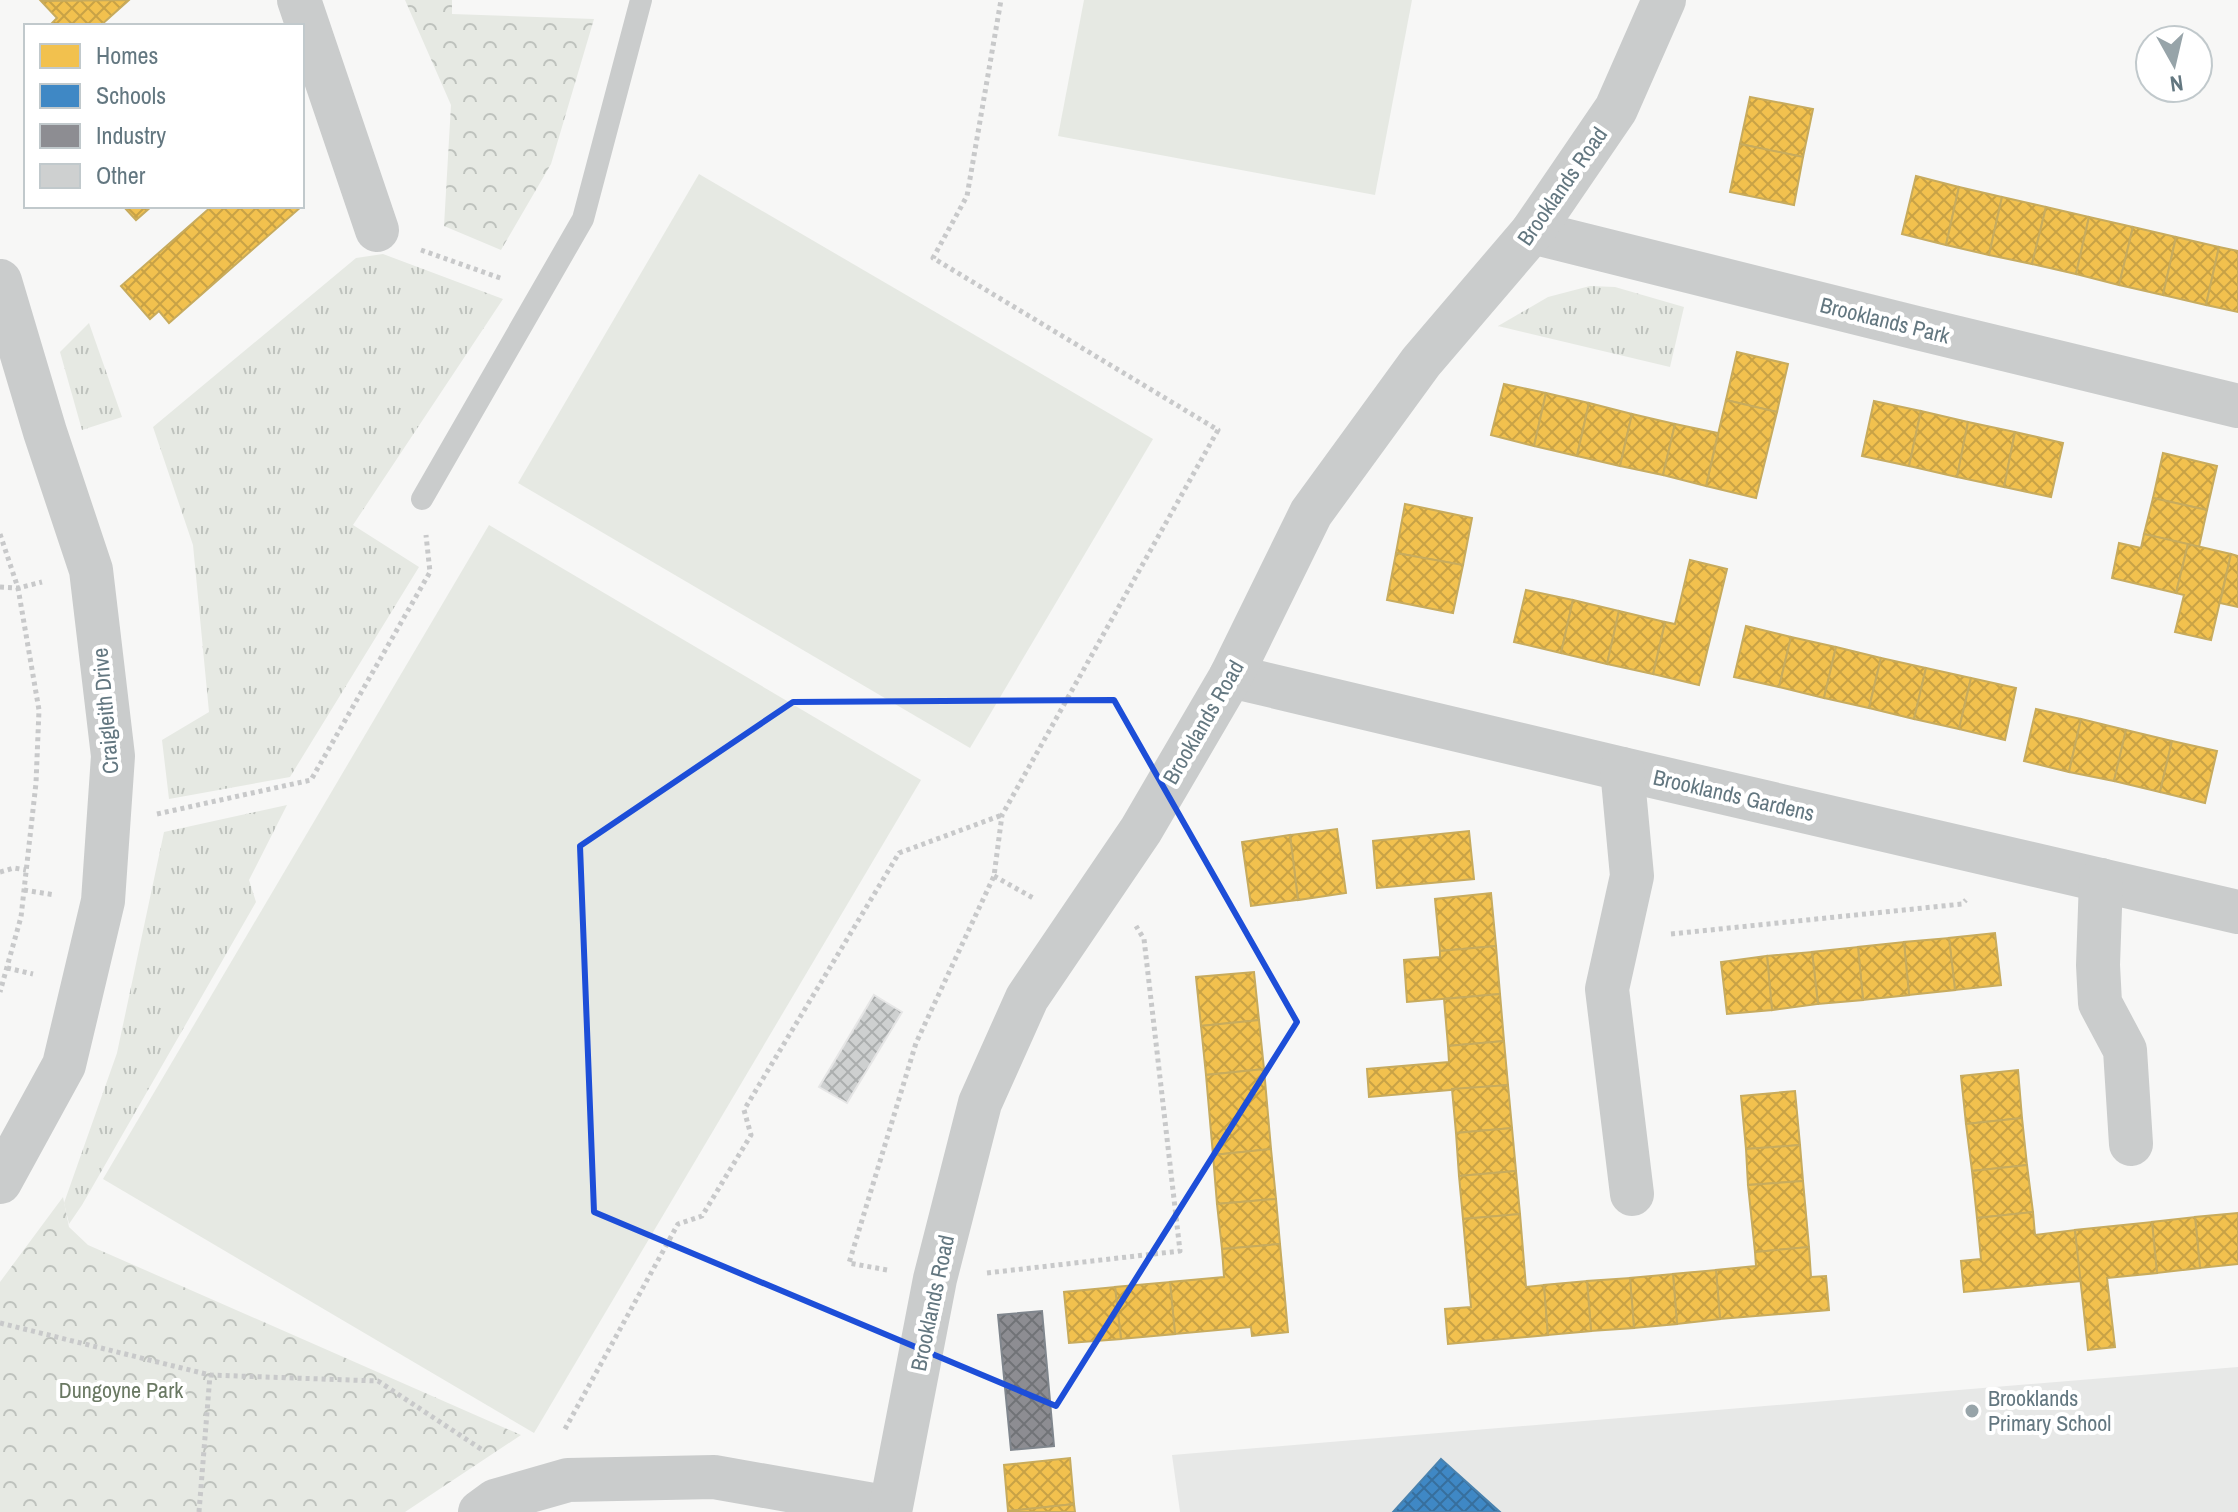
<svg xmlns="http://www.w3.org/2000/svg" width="2238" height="1512" viewBox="0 0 2238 1512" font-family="'Archivo Narrow',sans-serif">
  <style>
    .built { fill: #e7e8e7 }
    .grass { fill: url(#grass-tufts) }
    .forest { fill: url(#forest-crowns) }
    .pitch { fill: #e6e9e3 }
    .homes { fill: url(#homes-cross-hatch); stroke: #c7ab5d; stroke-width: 2 }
    .schools { fill: url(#schools-cross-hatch); stroke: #4a83b0; stroke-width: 2 }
    .industry { fill: url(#industry-cross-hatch); stroke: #80868d; stroke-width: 2 }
    .building { fill: url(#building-cross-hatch); stroke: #e6e6e6; stroke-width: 2 }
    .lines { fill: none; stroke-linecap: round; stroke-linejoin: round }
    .path { stroke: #c8c9ca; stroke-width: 5; stroke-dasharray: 4 4; stroke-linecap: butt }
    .lane { stroke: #cacccc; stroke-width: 22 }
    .street { stroke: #cacccc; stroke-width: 44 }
    .marked { fill: none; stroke: #1d4ed8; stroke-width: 6; stroke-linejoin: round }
    .poi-dot { fill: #97a4a9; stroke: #fff; stroke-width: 3 }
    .labels { text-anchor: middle; stroke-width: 8; stroke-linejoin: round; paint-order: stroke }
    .street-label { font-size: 22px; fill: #637780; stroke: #fff }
    .park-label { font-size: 22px; fill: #697862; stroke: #fff }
    .poi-label { font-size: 22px; fill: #637780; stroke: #fff; text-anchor: start }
  </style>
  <defs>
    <pattern id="grass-tufts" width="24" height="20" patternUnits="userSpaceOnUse" patternTransform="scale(2)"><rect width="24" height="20" fill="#e6e9e3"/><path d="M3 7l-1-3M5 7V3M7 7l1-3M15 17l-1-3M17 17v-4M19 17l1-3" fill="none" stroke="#bec2bd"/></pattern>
    <pattern id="forest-crowns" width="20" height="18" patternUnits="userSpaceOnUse" patternTransform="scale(2)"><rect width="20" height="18" fill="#e6e9e3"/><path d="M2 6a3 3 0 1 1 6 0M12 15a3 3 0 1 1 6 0" fill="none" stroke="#bec2bd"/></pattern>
    <pattern id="homes-cross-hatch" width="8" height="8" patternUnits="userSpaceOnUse" patternTransform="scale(2)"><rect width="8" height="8" fill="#f2c14e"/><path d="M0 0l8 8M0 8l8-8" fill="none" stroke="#c8a246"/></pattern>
    <pattern id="schools-cross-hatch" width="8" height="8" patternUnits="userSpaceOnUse" patternTransform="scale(2)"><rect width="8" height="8" fill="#3f88c5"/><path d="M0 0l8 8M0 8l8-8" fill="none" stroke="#376f9d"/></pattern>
    <pattern id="industry-cross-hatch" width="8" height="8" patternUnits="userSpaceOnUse" patternTransform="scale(2)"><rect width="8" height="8" fill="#8d8d92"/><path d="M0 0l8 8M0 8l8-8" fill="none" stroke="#717377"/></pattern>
    <pattern id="building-cross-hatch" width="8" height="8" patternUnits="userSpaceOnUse" patternTransform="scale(2)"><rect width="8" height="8" fill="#ced0d0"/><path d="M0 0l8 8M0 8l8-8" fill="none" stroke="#abaeae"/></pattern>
  </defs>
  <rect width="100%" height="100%" fill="#f7f7f6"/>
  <path class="built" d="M2238,1367V1512H1180L1172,1455Z"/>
  <g class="grass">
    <path d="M383,254L503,299L353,525L419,567L290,777L169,799L162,740L209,712L193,545L153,427L356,258Z"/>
    <path d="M1590,286L1615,287L1684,307L1670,367L1498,326L1548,297Z"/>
    <path d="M89,323L122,417L82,430L60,352Z"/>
    <path d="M287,805L249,880L256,902L82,1205L69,1224L64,1203L117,1053L164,832Z"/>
  </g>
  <g class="forest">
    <path d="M405,0H452V14L594,19L551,164L501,250L444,226L451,105Z"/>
    <path d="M63,1197L69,1227L88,1245L521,1435L405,1512H0V1282Z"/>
  </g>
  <g class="pitch">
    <path d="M1084,0H1412L1375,195L1058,136Z"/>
    <path d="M699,174L1153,439L970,748L518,483Z"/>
    <path d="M489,525L921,780L534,1433L103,1179Z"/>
  </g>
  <g class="homes">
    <path d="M129,0L100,26H54L51,24L57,18L41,1Z"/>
    <path d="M1750,97L1813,109L1803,157L1740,144Z"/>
    <path d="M1740,144L1803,157L1794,205L1730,192Z"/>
    <path d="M1916,176L1959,187L1946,245L1902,234Z"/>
    <path d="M1959,187L2002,197L1989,255L1946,245Z"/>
    <path d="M2002,197L2046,207L2032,264L1989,255Z"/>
    <path d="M123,206H152L136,220Z"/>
    <path d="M212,206H302L169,323L159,311L150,319L121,286Z"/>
    <path d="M2046,207L2089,217L2076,274L2032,264Z"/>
    <path d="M2089,217L2133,227L2119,285L2076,274Z"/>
    <path d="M2133,227L2176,237L2163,295L2119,285Z"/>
    <path d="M2176,237L2219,247L2206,305L2163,295Z"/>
    <path d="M2219,247L2238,251V312L2206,305Z"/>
    <path d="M1737,352L1788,364L1777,412L1726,400Z"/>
    <path d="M1504,384L1546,393L1534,446L1491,435Z"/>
    <path d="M1546,393L1589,403L1577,456L1534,446Z"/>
    <path d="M1726,400L1777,412L1756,498L1706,486Z"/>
    <path d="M1874,401L1921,411L1909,466L1862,456Z"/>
    <path d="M1589,403L1632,414L1620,466L1577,456Z"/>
    <path d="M1921,411L1968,422L1957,477L1909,466Z"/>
    <path d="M1632,414L1675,424L1663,475L1620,466Z"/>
    <path d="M1968,422L2015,432L2004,487L1957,477Z"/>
    <path d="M1675,424L1718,433L1706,486L1663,475Z"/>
    <path d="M2015,432L2063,443L2051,497L2004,487Z"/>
    <path d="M2163,453L2217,466L2207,510L2153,498Z"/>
    <path d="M2153,498L2207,510L2199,547L2144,534Z"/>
    <path d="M1405,504L1472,518L1463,565L1396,553Z"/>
    <path d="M2144,534L2188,544L2176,593L2112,578L2119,543L2141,548Z"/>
    <path d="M2188,544L2231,554L2211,640L2175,632L2184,595L2176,593Z"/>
    <path d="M1396,553L1463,565L1453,613L1387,600Z"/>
    <path d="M2231,554L2238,556V607L2220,603Z"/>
    <path d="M1690,560L1727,569L1699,685L1653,674L1665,622L1675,624Z"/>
    <path d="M1526,590L1573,600L1561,653L1514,642Z"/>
    <path d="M1573,600L1619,611L1607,664L1561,653Z"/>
    <path d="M1619,611L1665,622L1653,674L1607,664Z"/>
    <path d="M1746,626L1791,637L1779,687L1734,677Z"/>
    <path d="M1791,637L1836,647L1824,698L1779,687Z"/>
    <path d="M1836,647L1881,658L1869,708L1824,698Z"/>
    <path d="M1881,658L1926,668L1914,719L1869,708Z"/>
    <path d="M1926,668L1971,678L1959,729L1914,719Z"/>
    <path d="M1971,678L2016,688L2005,740L1959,729Z"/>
    <path d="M2036,709L2081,719L2069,772L2024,761Z"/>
    <path d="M2081,719L2126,730L2114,781L2069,772Z"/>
    <path d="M2126,730L2172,741L2160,792L2114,781Z"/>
    <path d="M2172,741L2217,751L2205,803L2160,792Z"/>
    <path d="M1337,829L1346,893L1298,900L1290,835Z"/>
    <path d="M1469,831L1474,879L1377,888L1373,841Z"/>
    <path d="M1290,835L1298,900L1251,906L1242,842Z"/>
    <path d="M1491,893L1496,946L1440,951L1435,899Z"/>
    <path d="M1995,933L2001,985L1955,990L1949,938Z"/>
    <path d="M1949,938L1955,990L1909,995L1904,942Z"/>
    <path d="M1904,942L1909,995L1863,1000L1858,947Z"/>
    <path d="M1496,946L1500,994L1407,1002L1404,960L1440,957V951Z"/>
    <path d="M1858,947L1863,1000L1818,1004L1812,952Z"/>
    <path d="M1812,952L1818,1004L1772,1010L1767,956Z"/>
    <path d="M1767,956L1772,1010L1727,1014L1721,962Z"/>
    <path d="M1254,972L1259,1020L1201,1026L1196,977Z"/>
    <path d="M1500,994L1504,1041L1448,1046L1444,999Z"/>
    <path d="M1259,1020L1264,1069L1206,1075L1201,1026Z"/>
    <path d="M1504,1041L1508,1085L1369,1097L1367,1069L1449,1062L1448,1046Z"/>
    <path d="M1264,1069L1271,1149L1213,1155L1206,1075Z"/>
    <path d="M2018,1070L2022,1118L1966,1124L1961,1076Z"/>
    <path d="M1508,1085L1512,1128L1456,1133L1452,1089Z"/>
    <path d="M1795,1091L1800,1145L1746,1149L1741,1096Z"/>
    <path d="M2022,1118L2027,1165L1972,1171L1966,1124Z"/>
    <path d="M1512,1128L1516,1171L1459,1176L1456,1133Z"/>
    <path d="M1800,1145L1803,1181L1748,1185L1746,1149Z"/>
    <path d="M1271,1149L1276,1199L1217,1204L1213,1155Z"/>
    <path d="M2027,1165L2033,1212L1977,1218L1972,1171Z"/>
    <path d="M1516,1171L1520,1214L1463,1219L1459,1176Z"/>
    <path d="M1803,1181L1809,1247L1755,1252L1748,1185Z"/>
    <path d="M1276,1199L1280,1244L1222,1249L1217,1204Z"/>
    <path d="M2033,1212L2035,1235L2075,1230L2081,1281L1964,1292L1961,1261L1981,1259L1977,1218Z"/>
    <path d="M2238,1213V1264L2200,1268L2195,1217Z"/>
    <path d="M1520,1214L1526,1287L1544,1285L1548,1335L1448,1344L1445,1309L1471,1307L1463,1219Z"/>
    <path d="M2195,1217L2200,1268L2157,1273L2152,1222Z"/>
    <path d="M2152,1222L2157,1273L2107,1278L2115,1347L2088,1350L2075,1230Z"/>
    <path d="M1280,1244L1288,1332L1252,1336L1251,1327L1175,1334L1170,1282L1224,1277L1222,1249Z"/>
    <path d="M1809,1247L1811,1277L1826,1276L1829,1310L1720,1319L1716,1270L1756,1266L1755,1252Z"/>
    <path d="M1716,1270L1720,1319L1677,1324L1673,1274Z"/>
    <path d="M1673,1274L1677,1324L1634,1328L1630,1278Z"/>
    <path d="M1630,1278L1634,1328L1591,1331L1587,1281Z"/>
    <path d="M1587,1281L1591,1331L1548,1335L1544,1285Z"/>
    <path d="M1170,1282L1175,1334L1121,1339L1115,1287Z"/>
    <path d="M1115,1287L1121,1339L1069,1343L1064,1292Z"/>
    <path d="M1070,1458L1074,1504L1008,1511L1004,1465Z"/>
    <path d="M1074,1504L1075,1512H1008V1511Z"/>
  </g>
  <path class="schools" d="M1441,1459L1500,1512H1393Z"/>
  <path class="industry" d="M1042,1311L1054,1446L1011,1450L998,1315Z"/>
  <path class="building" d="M874,995L902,1012L847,1103L819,1087Z"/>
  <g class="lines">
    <g class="path">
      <path d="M421,250L503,279"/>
      <path d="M0,534L18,588L39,710L36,783L21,917L0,992"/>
      <path d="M0,587L18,588L42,582"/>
      <path d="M157,814L311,780L430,572L426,535"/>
      <path d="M0,872L14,868L26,870"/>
      <path d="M994,876L1035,899"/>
      <path d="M24,890L55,895"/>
      <path d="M1671,934L1962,904L1966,900"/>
      <path d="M7,968L33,974"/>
      <path d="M887,1270L849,1263L916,1043L994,876L1002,815L1218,430L933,258L967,196L1001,0"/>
      <path d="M987,1273L1180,1251L1144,939L1136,926"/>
      <path d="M0,1323L210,1375L378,1381L484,1451"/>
      <path d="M565,1429L678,1224L702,1216L751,1135L744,1110L899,853L1002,815"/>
      <path d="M199,1512L210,1375"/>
    </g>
    <path class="lane" d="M422,499L583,219L641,0"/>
    <g class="street">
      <path d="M299,0L377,230"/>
      <path d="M1532,232L1917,328L2238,406"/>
      <path d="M0,281L45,432L91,570L113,756L103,901L64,1065L0,1182"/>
      <path d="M1231,676L1622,769L2238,912"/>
      <path d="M1622,769L1632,876L1607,989L1632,1194"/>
      <path d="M2101,880L2098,965L2100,1003L2125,1050L2131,1144"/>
      <path d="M480,1512L495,1501L568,1480L714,1477L890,1508"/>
      <path d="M890,1512L935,1279L980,1103L1027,998L1141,830L1231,676L1311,513L1421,362L1532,232L1616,109L1664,0"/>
    </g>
  </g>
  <path class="marked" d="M1114,700L1297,1022L1056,1406L594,1212L580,846L793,702Z"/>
  <circle class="poi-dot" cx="1972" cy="1411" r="8"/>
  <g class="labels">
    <g class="street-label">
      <text transform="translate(1562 186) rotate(-55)" y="8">Brooklands Road</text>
      <text transform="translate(1885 320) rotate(14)" y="8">Brooklands Park</text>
      <text transform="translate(105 711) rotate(-95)" y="8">Craigleith Drive</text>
      <text transform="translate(1203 722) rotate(-60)" y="8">Brooklands Road</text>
      <text transform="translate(1734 795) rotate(13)" y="8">Brooklands Gardens</text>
      <text transform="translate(932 1303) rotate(-78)" y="8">Brooklands Road</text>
    </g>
    <g class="park-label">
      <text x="121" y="1398">Dungoyne Park</text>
    </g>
    <g class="poi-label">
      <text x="1988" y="1406">Brooklands<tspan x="1988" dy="25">Primary School</tspan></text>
    </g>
  </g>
  <rect x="24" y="24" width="280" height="184" fill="#ffffff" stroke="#c1c9cc" stroke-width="2"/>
  <rect x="40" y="44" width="40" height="24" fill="#f2c14e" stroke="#c1c9cc" stroke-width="2"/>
  <text x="96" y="64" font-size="24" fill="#637780">Homes</text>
  <rect x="40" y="84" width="40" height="24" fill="#3f88c5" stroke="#c1c9cc" stroke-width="2"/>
  <text x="96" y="104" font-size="24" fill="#637780">Schools</text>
  <rect x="40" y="124" width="40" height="24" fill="#8d8d92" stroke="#c1c9cc" stroke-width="2"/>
  <text x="96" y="144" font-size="24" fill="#637780">Industry</text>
  <rect x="40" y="164" width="40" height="24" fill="#ced0d0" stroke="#c1c9cc" stroke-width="2"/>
  <text x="96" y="184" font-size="24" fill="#637780">Other</text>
  <g transform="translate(2174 64) rotate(172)"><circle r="38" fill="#ffffff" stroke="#c1c9cc" stroke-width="2"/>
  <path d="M0-6L14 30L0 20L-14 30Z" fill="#97a4a9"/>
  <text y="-12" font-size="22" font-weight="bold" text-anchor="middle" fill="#637780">N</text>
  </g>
</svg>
